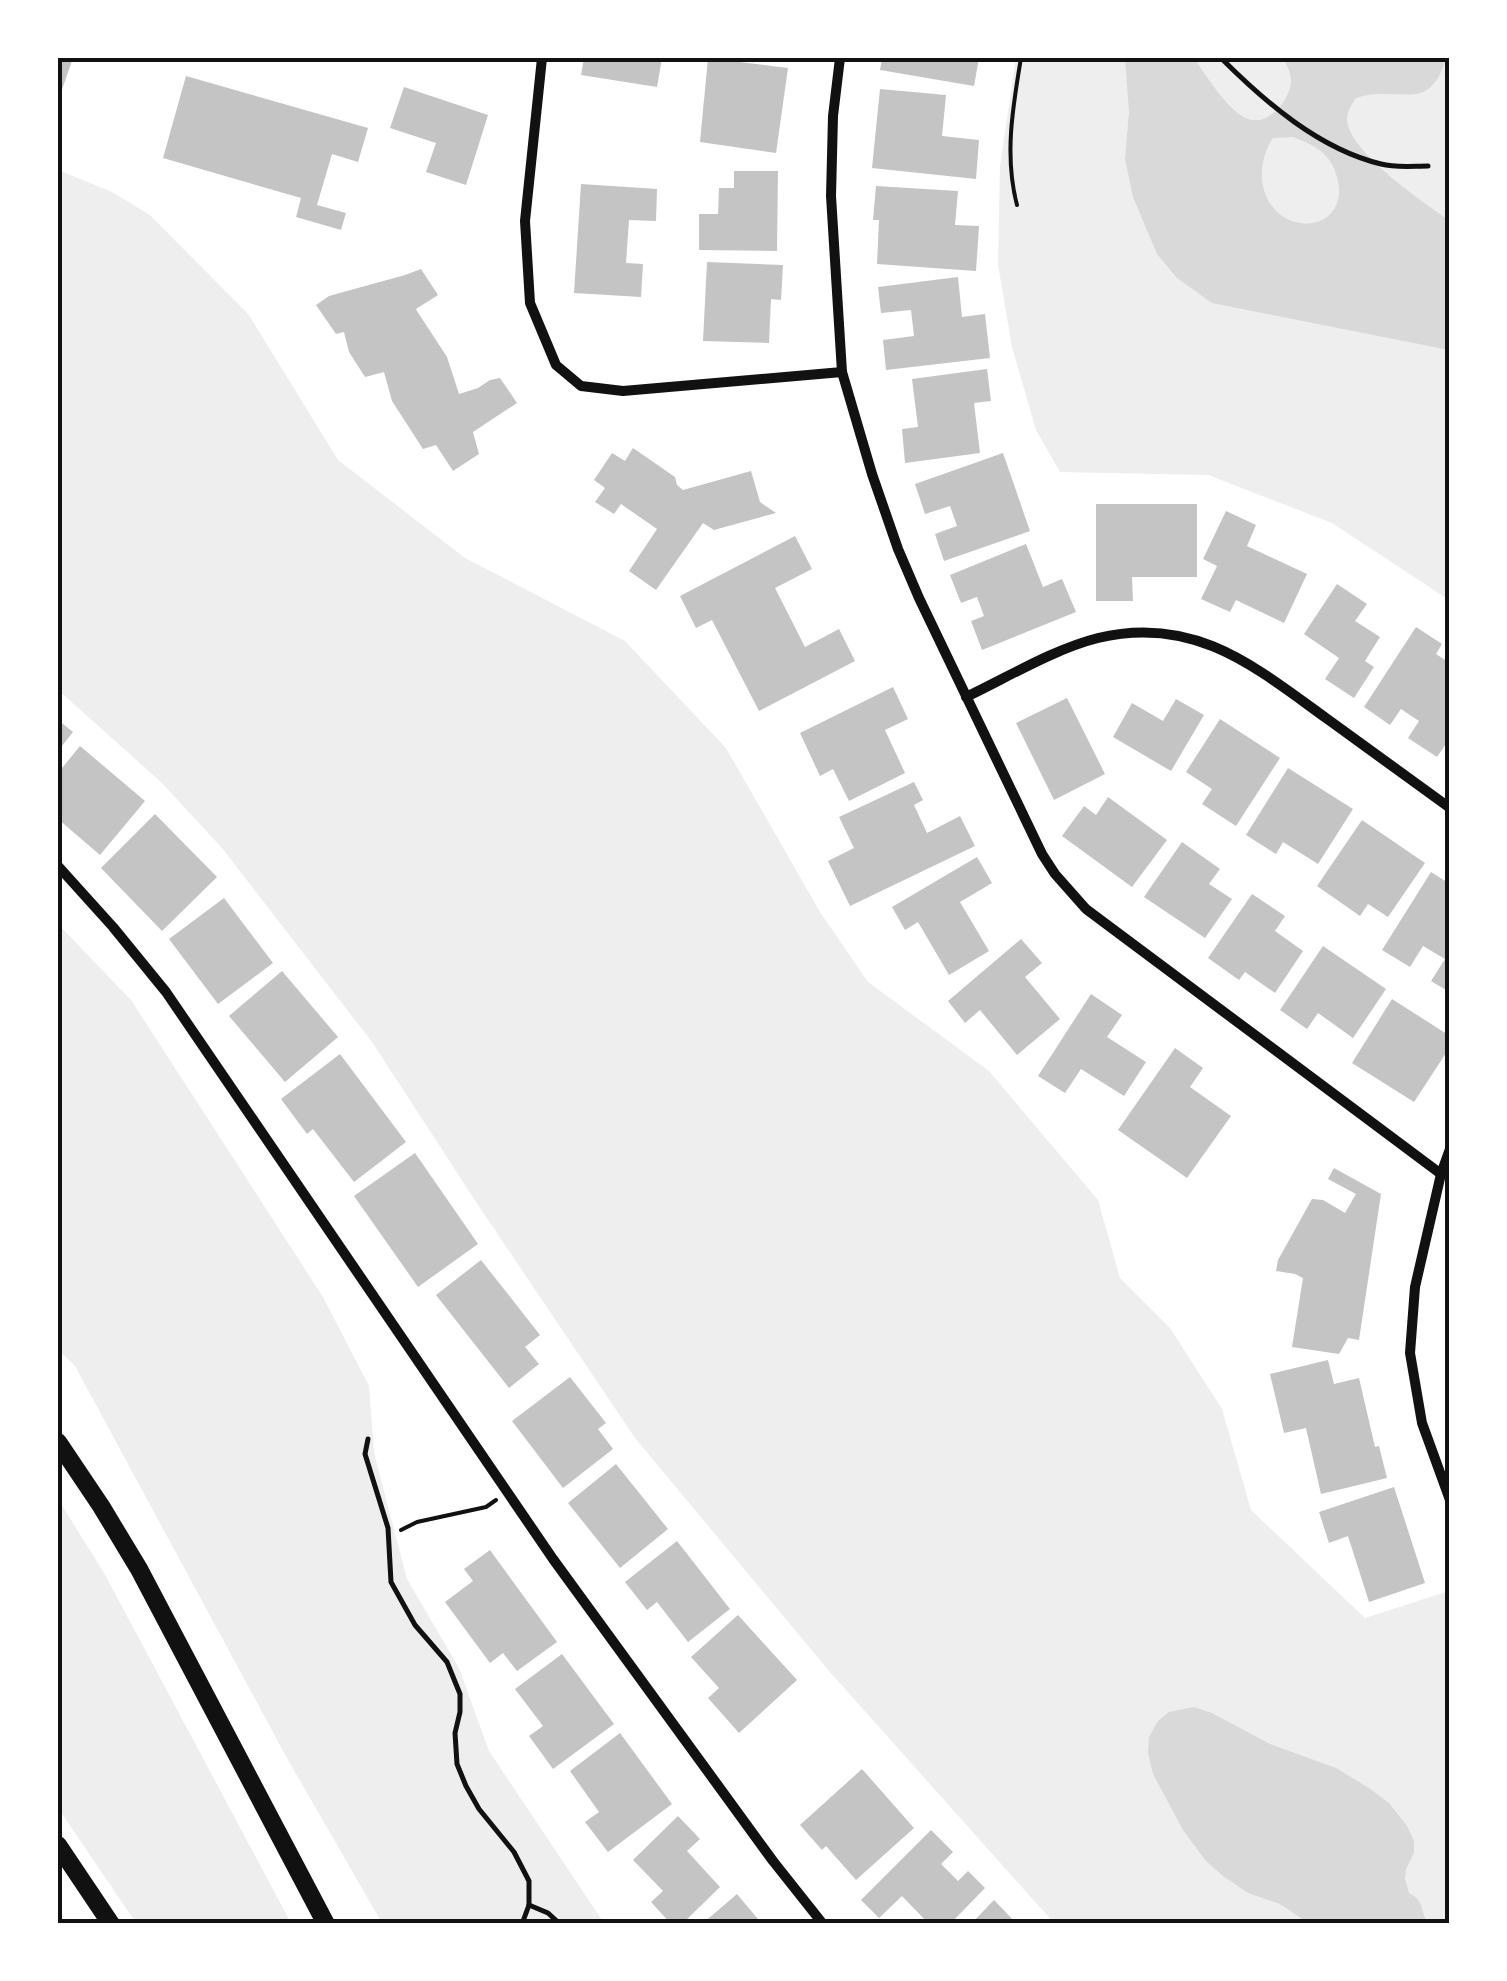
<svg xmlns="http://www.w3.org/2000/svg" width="1507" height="1981" viewBox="0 0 1507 1981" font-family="Karla,sans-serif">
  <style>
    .green { fill: #eee }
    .water { fill: #d9d9d9; fill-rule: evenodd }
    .building { fill: #c4c4c4 }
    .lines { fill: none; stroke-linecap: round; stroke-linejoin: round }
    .path { stroke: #111; stroke-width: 4 }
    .service { stroke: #111; stroke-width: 5 }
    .minor { stroke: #111; stroke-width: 10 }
    .primary { stroke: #111; stroke-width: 18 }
    .neatline { fill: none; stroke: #111; stroke-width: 4 }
  </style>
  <rect width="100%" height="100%" fill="#fff"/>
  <g class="green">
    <path d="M1016,58H1449V600L1332,523L1208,475L1060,472L1036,430L1012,347L998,265L1000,166Z"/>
    <path d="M58,170L112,192L150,215L249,315L338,460L465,558L625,641L726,748L820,912L868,982L989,1071L1098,1200L1120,1278L1170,1328L1222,1409L1251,1510L1365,1618L1449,1591V1923H1054L829,1671L635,1438L480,1208L372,1042L222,848L161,782L58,690Z"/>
    <path d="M58,924L131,1000L323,1297L369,1386L374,1453L407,1579L459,1668L489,1751L604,1923H382L288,1760L75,1366L58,1349Z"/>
    <path d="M58,1499L104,1573L291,1923H136L58,1808Z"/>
  </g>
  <g class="water">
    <path d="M1125,58H1194C1206,75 1231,117 1252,120C1272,123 1292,97 1291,79C1290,71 1287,64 1282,58H1446C1429,117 1398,83 1356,98C1351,105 1347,112 1347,120C1349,152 1424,203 1449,220V350L1212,303L1177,278L1157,254L1133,197L1125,159L1129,112ZM1293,137C1314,145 1331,153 1337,177C1352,232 1279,241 1264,190C1259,172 1263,153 1273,138Z"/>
    <path d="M1194,1707L1212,1713L1270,1744L1336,1768L1369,1788L1389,1803L1407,1826L1414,1841V1853L1406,1869L1405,1879L1409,1893C1426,1902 1419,1910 1428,1923H1308L1280,1904L1248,1893L1223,1876L1205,1860L1183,1830L1153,1774L1148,1753L1149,1737L1158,1721L1169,1712Z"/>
  </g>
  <g class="building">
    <path d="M58,58H73L58,101Z"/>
    <path d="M584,58H662L657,87L581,75Z"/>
    <path d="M708,58L788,68L776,153L700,142Z"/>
    <path d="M882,58H979L974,86L880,70Z"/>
    <path d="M186,76L368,128L358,162L332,154L317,205L346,213L341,230L296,217L301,198L163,158Z"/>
    <path d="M404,87L488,115L466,185L426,172L436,143L390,128Z"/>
    <path d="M880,89L946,95L942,136L979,140L976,179L872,168Z"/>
    <path d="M734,171H778L777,251L699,250V214H718L719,188H734Z"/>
    <path d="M581,184L657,189L656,221L629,220L626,263L643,264L641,297L574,293Z"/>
    <path d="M876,186L958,191L955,225L979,226L976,271L877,264L879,220H873Z"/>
    <path d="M707,262L783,265L781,300L771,299L769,343L703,341Z"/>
    <path d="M421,269L438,295L416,309L417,311L447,357L459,394L478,388L490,380L500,378L517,403L473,432L479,454L453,471L436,445L423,449L392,401L384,372L365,377L349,352L344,332L336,334L316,305L329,296L405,275Z"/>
    <path d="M958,277L962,317L985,314L990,358L886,370L883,340L914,336L911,310L881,313L878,287Z"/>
    <path d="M987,369L991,401L974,403L980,453L905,463L902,429L918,427L912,379Z"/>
    <path d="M633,448L675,477L677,485L683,490L751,471L760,502L776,513L714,530L703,523L656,590L629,571L657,529L621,504L614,514L595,502L605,488L594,480L612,453L625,461Z"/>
    <path d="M1003,453L1030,531L944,561L935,534L957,526L950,506L925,514L915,484Z"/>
    <path d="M1096,504H1197V577H1132L1133,601H1096Z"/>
    <path d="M1226,511L1256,525L1247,546L1307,574L1284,623L1236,600L1230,612L1201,599L1217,566L1203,559Z"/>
    <path d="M795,536L812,569L775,588L805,647L839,629L855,661L759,711L712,620L696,628L680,596Z"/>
    <path d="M1026,544L1043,587L1062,579L1076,612L982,650L971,621L984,616L977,597L961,603L950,575Z"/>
    <path d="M1337,584L1367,604L1355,621L1380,637L1365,661L1374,667L1354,698L1325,679L1339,658L1304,634Z"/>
    <path d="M1416,627L1442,644L1436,654L1450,663V738L1437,757L1408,738L1419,721L1401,709L1390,725L1364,707Z"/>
    <path d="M893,687L908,719L885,730L905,773L849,801L833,769L820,776L800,733Z"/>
    <path d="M1067,698L1105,774L1054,800L1016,723Z"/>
    <path d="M1176,699L1204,715L1171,771L1113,737L1132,703L1163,721Z"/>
    <path d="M1220,719L1280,758L1236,826L1202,804L1212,789L1186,772Z"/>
    <path d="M58,720L73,732L58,751Z"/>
    <path d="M80,746L145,801L100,855L58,819V773Z"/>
    <path d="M1288,768L1353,809L1318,864L1283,842L1276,854L1246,835Z"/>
    <path d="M914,782L923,800L914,805L927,833L960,816L975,846L850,906L828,861L854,848L839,817Z"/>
    <path d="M1108,797L1167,840L1132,887L1062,836L1084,806L1096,815Z"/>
    <path d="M155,814L217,877L162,931L101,868Z"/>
    <path d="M1362,820L1425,863L1388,917L1368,904L1360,916L1317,886Z"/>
    <path d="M1182,842L1220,869L1209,884L1232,899L1205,938L1144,897Z"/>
    <path d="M977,857L992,883L960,902L989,951L949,975L918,922L905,930L892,907Z"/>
    <path d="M1431,872L1450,884V985L1446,990L1431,981L1445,959L1423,946L1410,967L1382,950Z"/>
    <path d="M1252,894L1285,916L1275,931L1303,951L1275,993L1245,972L1239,980L1208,958Z"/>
    <path d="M224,898L273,963L218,1004L169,939Z"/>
    <path d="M1021,939L1042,963L1025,977L1060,1019L1017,1055L980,1010L965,1023L948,1001Z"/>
    <path d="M1323,946L1386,989L1353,1038L1318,1013L1307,1029L1280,1010Z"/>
    <path d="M282,971L338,1037L285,1082L229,1016Z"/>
    <path d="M1091,994L1122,1015L1107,1037L1146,1062L1124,1096L1081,1069L1065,1093L1038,1076Z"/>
    <path d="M1392,999L1450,1036V1047L1414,1102L1352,1063Z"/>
    <path d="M1175,1048L1203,1068L1190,1087L1231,1116L1187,1178L1118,1130Z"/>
    <path d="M340,1054L406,1142L354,1182L313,1129L307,1134L281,1099Z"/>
    <path d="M415,1153L478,1244L418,1287L354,1196Z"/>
    <path d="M1334,1168L1381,1194L1359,1340L1348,1338L1339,1354L1292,1347L1303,1278L1295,1274L1276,1271L1278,1260L1312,1199L1323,1200L1345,1213L1356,1194L1328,1179Z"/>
    <path d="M481,1260L540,1335L525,1347L539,1364L509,1388L436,1295Z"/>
    <path d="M1328,1360L1334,1384L1359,1378L1375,1447L1379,1446L1387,1478L1321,1494L1306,1428L1284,1433L1270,1374Z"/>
    <path d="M570,1377L606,1423L598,1429L613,1449L563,1488L512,1421Z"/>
    <path d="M616,1464L668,1529L620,1568L568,1503Z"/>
    <path d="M1394,1487L1425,1583L1369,1602L1348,1536L1329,1543L1319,1512Z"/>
    <path d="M677,1541L730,1609L688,1642L657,1602L647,1610L625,1582Z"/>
    <path d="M490,1550L557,1642L517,1671L503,1653L490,1663L445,1602L473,1581L464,1569Z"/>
    <path d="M738,1615L797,1680L739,1733L708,1698L719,1688L691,1657Z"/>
    <path d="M562,1654L614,1724L553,1769L529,1736L543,1726L515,1689Z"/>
    <path d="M620,1733L672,1804L608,1852L585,1822L599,1812L570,1771Z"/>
    <path d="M862,1769L914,1828L856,1880L826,1846L822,1850L800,1825Z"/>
    <path d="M678,1816L700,1839L687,1851L720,1887L682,1924H671L651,1902L663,1891L633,1860Z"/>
    <path d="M931,1830L953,1852L941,1864L958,1881L968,1871L985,1888L950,1924H929L902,1896L879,1918L861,1900Z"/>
    <path d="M737,1894L762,1924H702Z"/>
    <path d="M994,1900L1017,1924H971Z"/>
  </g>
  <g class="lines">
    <g class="path">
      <path d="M1017,205C1004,156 1013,106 1021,58"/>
      <path d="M401,1530L417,1522L486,1507L496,1500"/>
    </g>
    <g class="service">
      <path d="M1221,58C1265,102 1319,149 1381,164C1396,168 1413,166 1428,166"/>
      <path d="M368,1439L365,1454L388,1528L391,1582L415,1625L447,1662L460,1694V1712L455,1733L457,1764L466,1786L479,1809L514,1852L529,1881V1905L522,1924"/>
      <path d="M529,1905L548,1913L560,1924"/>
    </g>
    <g class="minor">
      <path d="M542,58L525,221L530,303L556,365L581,386L623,391L842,372"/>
      <path d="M840,58L833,116L831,196L842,372L872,474L898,549L919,598L1042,854L1055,874L1086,909L1441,1174"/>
      <path d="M966,697C1008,677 1054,649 1098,638C1194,615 1254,666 1326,718C1367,748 1408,778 1450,808"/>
      <path d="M58,866L113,927L166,992L553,1559L773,1861L823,1924"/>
      <path d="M1450,1149L1441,1174L1415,1287L1410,1353L1422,1423L1450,1500"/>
    </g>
    <g class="primary">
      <path d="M58,1442L101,1506L139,1569L326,1924"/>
      <path d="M58,1845L111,1924"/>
    </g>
  </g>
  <rect width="1507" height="1981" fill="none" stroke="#ffffff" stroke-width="120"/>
  <rect x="60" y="60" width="1387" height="1861" class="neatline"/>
</svg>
